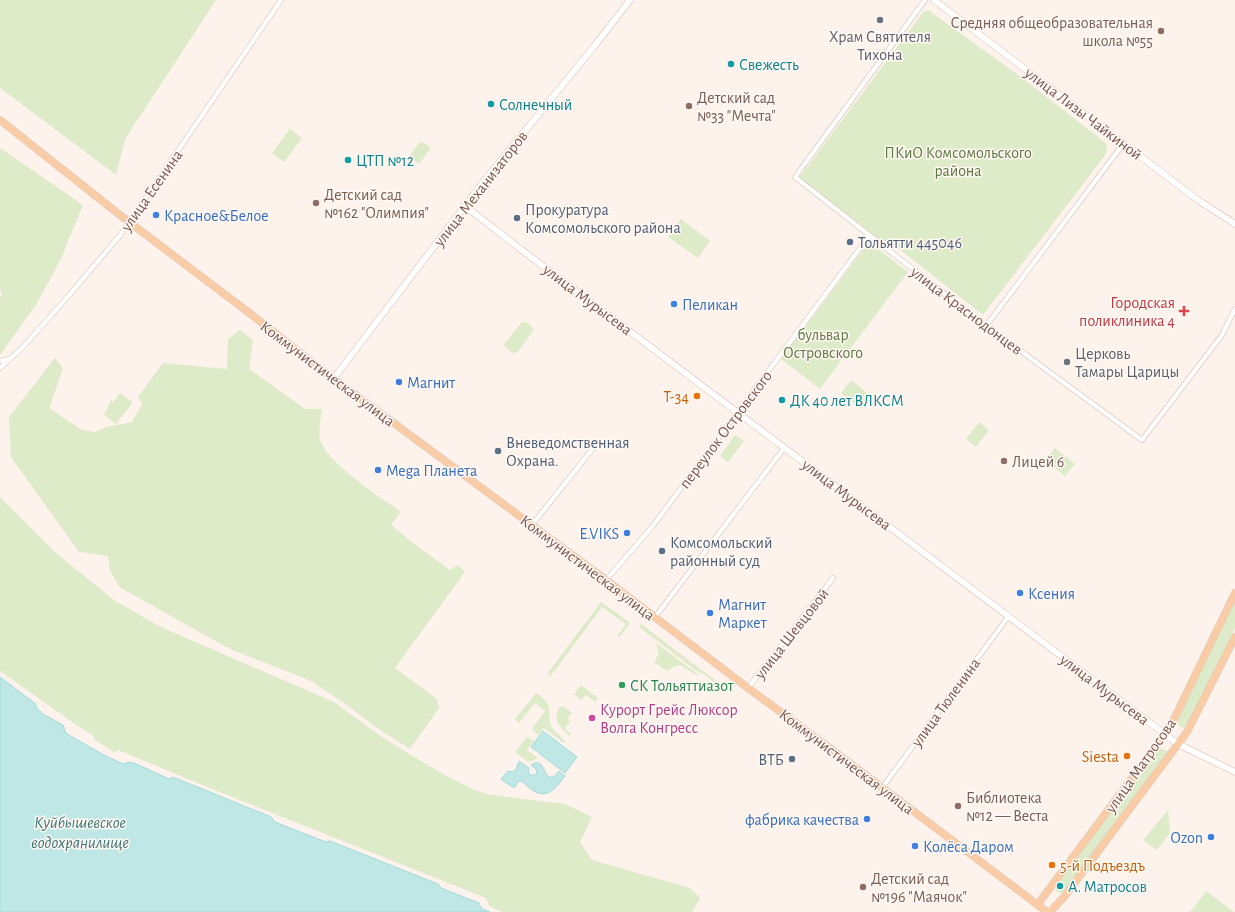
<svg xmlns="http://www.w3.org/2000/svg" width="1235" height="912" viewBox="0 0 1235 912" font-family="'Alegreya Sans',sans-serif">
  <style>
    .green { fill: #ddebc9 }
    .water { fill: #bfe7e6; stroke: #a5d9d8 }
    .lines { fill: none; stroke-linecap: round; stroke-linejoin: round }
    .street-casing { stroke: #d2bcb3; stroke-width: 5.5 }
    .secondary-casing { stroke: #d7bcb3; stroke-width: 7 }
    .primary-casing { stroke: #d9cfcd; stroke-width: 8 }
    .street { stroke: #fff; stroke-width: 4.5 }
    .secondary { stroke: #fff; stroke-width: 6 }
    .primary { stroke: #facca6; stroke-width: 7 }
    .worship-dot { fill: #6b7280; stroke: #fff8f3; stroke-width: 1.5 }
    .education-dot { fill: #8d6e63; stroke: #fff8f3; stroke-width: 1.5 }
    .culture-dot { fill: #0f9aa8; stroke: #fff8f3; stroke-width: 1.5 }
    .shop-dot { fill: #3f7fe0; stroke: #fff8f3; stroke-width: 1.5 }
    .service-dot { fill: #5c6f8a; stroke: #fff8f3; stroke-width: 1.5 }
    .health-dot { fill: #e0444e; stroke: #fff8f3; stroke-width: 1.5 }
    .food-dot { fill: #e8710a; stroke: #fff8f3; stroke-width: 1.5 }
    .leisure-dot { fill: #2e9e5b; stroke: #fff8f3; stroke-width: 1.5 }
    .hotel-dot { fill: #d1479c; stroke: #fff8f3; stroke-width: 1.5 }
    .labels { text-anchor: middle; stroke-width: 3; stroke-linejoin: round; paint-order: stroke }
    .education-label { font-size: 16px; fill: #785e54; stroke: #fff8f3; text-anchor: start }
    .worship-label { font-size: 16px; fill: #5b616d; stroke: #fff8f3 }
    .culture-label { font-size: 16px; fill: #0d838f; stroke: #fff8f3; text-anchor: start }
    .street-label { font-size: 16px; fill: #79554d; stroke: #fff8f3 }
    .park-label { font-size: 16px; fill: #5c7942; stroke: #fff8f3 }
    .service-label { font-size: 16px; fill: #4e5e75; stroke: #fff8f3; text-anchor: start }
    .shop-label { font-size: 16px; fill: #366cbe; stroke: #fff8f3; text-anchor: start }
    .health-label { font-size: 16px; fill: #be3a42; stroke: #fff8f3; text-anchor: end }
    .food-label { font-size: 16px; fill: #c56008; stroke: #fff8f3; text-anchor: end }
    .leisure-label { font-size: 16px; fill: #27864d; stroke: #fff8f3; text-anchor: start }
    .hotel-label { font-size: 16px; fill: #b23c85; stroke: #fff8f3; text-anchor: start }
    .water-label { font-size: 17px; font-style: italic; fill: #3d7676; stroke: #fff8f3 }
  </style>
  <rect width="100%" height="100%" fill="#fdf3ec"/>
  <g class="green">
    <path d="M0,0H216L125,139L116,175L0,88Z"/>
    <path d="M928,10L1021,77L1107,144L1106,154L983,315L889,241L885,245L799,178L924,11L926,12Z"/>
    <path d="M290,129L302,138L284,162L272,153Z"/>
    <path d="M421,141L431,148L419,164L409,156Z"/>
    <path d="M0,148L83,205L60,261L37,303L0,355V299L2,292L0,291Z"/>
    <path d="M681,219L710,241L698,258L668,237Z"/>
    <path d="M869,242L908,272L820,389L781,359Z"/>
    <path d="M522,322C526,321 533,326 533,331L518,352L513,353L506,348L504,344Z"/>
    <path d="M240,330L253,340L249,369L305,409H322C321,417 318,433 320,440C327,463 380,497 401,512L391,525L413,543L450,570L458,565L465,572L395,668L437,699L439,708L410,749L380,730L344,703L311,681L230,649L119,587L110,570L108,556L79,552L11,457L9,417L55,358L63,369L49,408L80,429L95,432L106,427L132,422L142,404L138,397L163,363L227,369L228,339Z"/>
    <path d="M851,380L871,396L861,409L841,393Z"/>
    <path d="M120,393L133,402L116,424L104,415L111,400L113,402Z"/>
    <path d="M979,422L989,430L976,447L966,439Z"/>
    <path d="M735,435L744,441L728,462L720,456Z"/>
    <path d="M1055,448L1075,464L1065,476L1045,460Z"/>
    <path d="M0,497L57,554L114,600L161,627L334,702L382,737L441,773L475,790L491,795L565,804L592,817L580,842L592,860L690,888L700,898L692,912H502L489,906L486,898L207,787L118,750L115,753L94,739V736L75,724L0,671Z"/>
    <path d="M1235,601V628L1185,729L1175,723Z"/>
    <path d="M601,602L630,623L619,638L618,635L626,624L602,607L550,677L548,673Z"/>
    <path d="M641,624L716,681L714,682L702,673L701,674L639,627Z"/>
    <path d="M656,643L699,675H696L680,665L673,667L668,671L665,670L654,662L659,654Z"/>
    <path d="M581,685L598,698L595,702L586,695L581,700L574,694Z"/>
    <path d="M536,693C557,707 545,710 552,728L565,741L564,743L544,728L538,735L532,729L545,711L535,703L519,723L515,719Z"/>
    <path d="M563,706L572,713L567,719L570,722L565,728L571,734L570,736C561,729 551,719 560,707Z"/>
    <path d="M527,737L534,741L527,750L538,758L528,762L515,752Z"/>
    <path d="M1158,748L1169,751L1063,892L1061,893L1056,891L1055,887Z"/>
    <path d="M1168,810L1170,833L1157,850L1143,840Z"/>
    <path d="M1206,891L1234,912H1190Z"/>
  </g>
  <g class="water">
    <path d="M0,677L36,704V707L43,714L63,725L65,732L69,735L104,755L123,764L129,762L134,763L169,779L173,777L269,816L272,818L273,820L275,822L326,842L330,841L438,884L441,888L479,903L481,908L490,912H0Z"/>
    <path d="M543,731L577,757L565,773L531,747Z"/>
    <path d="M519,761L529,768L528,772L531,775H535L537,773L536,769L531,765C543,757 543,772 549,777H554L559,771L565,776C556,788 547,801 531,789C527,787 526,783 521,781L518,782L515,787H512L501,779L508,771L513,772L516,769Z"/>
  </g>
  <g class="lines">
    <g class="street-casing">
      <g id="street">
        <path d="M925,0L795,177L969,313L1142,440L1222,335L1235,309"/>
        <path d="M986,326L1124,143"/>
        <path d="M0,361L9,359"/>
        <path d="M0,368L23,347L71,293L121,234L281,0"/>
        <path d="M532,525L594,447"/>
        <path d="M606,580L652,527L869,236"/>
        <path d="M655,617L785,447"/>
        <path d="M748,688L833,578"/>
        <path d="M882,788L1008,617"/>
      </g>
    </g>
    <g class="secondary-casing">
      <g id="secondary">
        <path d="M934,0L1198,200L1235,224"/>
        <path d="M465,206L523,251L1178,744L1235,772"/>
        <path d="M334,378L480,186L596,44L630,0"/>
      </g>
    </g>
    <g class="primary-casing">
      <g id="primary">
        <path d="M0,120L120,215L252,315L322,370L606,580L748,688L835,752L1047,912"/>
        <path d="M1038,904L1165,734L1175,717L1235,593"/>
        <path d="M1050,912L1064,897L1187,732L1235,637"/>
      </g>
    </g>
    <use href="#street" class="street"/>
    <use href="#secondary" class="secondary"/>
    <use href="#primary" class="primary"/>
  </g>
  <g class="worship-dot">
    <circle cx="880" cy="20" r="4"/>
    <circle cx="1067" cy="362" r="4"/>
  </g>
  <g class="education-dot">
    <circle cx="1161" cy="31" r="4"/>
    <circle cx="689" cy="106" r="4"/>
    <circle cx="316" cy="203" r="4"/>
    <circle cx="1004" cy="461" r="4"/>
    <circle cx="958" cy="806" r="4"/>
    <circle cx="863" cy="887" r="4"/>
  </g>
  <g class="culture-dot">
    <circle cx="731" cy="64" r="4"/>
    <circle cx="491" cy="104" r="4"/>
    <circle cx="348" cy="160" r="4"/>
    <circle cx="782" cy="400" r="4"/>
    <circle cx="1060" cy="886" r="4"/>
  </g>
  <g class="shop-dot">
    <circle cx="156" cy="215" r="4"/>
    <circle cx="674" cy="304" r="4"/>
    <circle cx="399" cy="382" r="4"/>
    <circle cx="378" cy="470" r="4"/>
    <circle cx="627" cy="533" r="4"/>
    <circle cx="1020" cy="593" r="4"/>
    <circle cx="710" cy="613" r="4"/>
    <circle cx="867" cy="819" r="4"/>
    <circle cx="1211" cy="837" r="4"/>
    <circle cx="915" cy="846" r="4"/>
  </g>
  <g class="service-dot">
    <circle cx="517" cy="218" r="4"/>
    <circle cx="850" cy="242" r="4"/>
    <circle cx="498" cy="451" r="4"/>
    <circle cx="662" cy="551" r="4"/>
    <circle cx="792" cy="759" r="4"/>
  </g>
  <path class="health-dot" d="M1182 305h4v4h4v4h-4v4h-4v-4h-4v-4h4z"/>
  <g class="food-dot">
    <circle cx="697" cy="396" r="4"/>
    <circle cx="1127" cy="756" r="4"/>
    <circle cx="1052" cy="865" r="4"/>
  </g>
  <circle class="leisure-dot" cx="622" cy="685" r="4"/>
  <circle class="hotel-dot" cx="592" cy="718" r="4"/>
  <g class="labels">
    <g class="education-label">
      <text x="1153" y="28" text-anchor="end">Средняя общеобразовательная<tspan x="1153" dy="18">школа №55</tspan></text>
      <text x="697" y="103">Детский сад<tspan x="697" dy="18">№33 "Мечта"</tspan></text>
      <text x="324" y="200">Детский сад<tspan x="324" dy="18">№162 "Олимпия"</tspan></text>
      <text x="1012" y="467">Лицей 6</text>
      <text x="966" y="803">Библиотека<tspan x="966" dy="18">№12 — Веста</tspan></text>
      <text x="871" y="884">Детский сад<tspan x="871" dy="18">№196 "Маячок"</tspan></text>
    </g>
    <g class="worship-label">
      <text x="880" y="42">Храм Святителя<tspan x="880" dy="18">Тихона</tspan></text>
      <text x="1075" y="359" text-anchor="start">Церковь<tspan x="1075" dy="18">Тамары Царицы</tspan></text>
    </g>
    <g class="culture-label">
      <text x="739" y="70">Свежесть</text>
      <text x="499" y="110">Солнечный</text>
      <text x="356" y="166">ЦТП №12</text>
      <text x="790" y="406">ДК 40 лет ВЛКСМ</text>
      <text x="1068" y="892">А. Матросов</text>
    </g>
    <g class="street-label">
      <text transform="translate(1084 113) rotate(37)" y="6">улица Лизы Чайкиной</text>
      <text transform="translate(480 188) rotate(-52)" y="6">улица Механизаторов</text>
      <text transform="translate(151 190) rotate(-55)" y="6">улица Есенина</text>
      <text transform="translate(588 299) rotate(37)" y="6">улица Мурысева</text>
      <text transform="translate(967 310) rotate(37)" y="6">улица Краснодонцев</text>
      <text transform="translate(328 373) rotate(37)" y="6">Коммунистическая улица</text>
      <text transform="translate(725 429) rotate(-53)" y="6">переулок Островского</text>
      <text transform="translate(847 494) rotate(37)" y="6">улица Мурысева</text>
      <text transform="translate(588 567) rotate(37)" y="6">Коммунистическая улица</text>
      <text transform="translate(791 633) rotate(-52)" y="6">улица Шевцовой</text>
      <text transform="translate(1105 689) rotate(37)" y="6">улица Мурысева</text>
      <text transform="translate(945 702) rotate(-54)" y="6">улица Тюленина</text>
      <text transform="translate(847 761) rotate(37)" y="6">Коммунистическая улица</text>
      <text transform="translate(1140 765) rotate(-55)" y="6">улица Матросова</text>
    </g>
    <g class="park-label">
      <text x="958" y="158">ПКиО Комсомольского<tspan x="958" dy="18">района</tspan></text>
      <text x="823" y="340">бульвар<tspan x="823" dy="18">Островского</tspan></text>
    </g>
    <g class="service-label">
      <text x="525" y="215">Прокуратура<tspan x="525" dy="18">Комсомольского района</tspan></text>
      <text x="858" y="248">Тольятти 445046</text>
      <text x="506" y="448">Вневедомственная<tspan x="506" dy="18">Охрана.</tspan></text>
      <text x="670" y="548">Комсомольский<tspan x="670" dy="18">районный суд</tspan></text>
      <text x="784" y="765" text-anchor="end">ВТБ</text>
    </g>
    <g class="shop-label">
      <text x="164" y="221">Красное&amp;Белое</text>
      <text x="682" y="310">Пеликан</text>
      <text x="407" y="388">Магнит</text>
      <text x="386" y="476">Mega Планета</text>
      <text x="619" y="539" text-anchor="end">E.VIKS</text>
      <text x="1028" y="599">Ксения</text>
      <text x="718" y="610">Магнит<tspan x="718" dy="18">Маркет</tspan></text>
      <text x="859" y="825" text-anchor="end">фабрика качества</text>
      <text x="1203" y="843" text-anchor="end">Ozon</text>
      <text x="923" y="852">Колёса Даром</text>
    </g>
    <g class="health-label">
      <text x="1175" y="308">Городская<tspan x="1175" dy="18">поликлиника 4</tspan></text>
    </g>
    <g class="food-label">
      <text x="689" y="402">Т-34</text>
      <text x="1119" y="762">Siesta</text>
      <text x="1060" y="871" text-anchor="start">5-й Подъездъ</text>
    </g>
    <g class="leisure-label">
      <text x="630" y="691">СК Тольяттиазот</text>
    </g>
    <g class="hotel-label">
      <text x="600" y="715">Курорт Грейс Люксор<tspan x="600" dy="18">Волга Конгресс</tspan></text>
    </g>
    <g class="water-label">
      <text x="80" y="828">Куйбышевское<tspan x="80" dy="20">водохранилище</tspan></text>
    </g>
  </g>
</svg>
